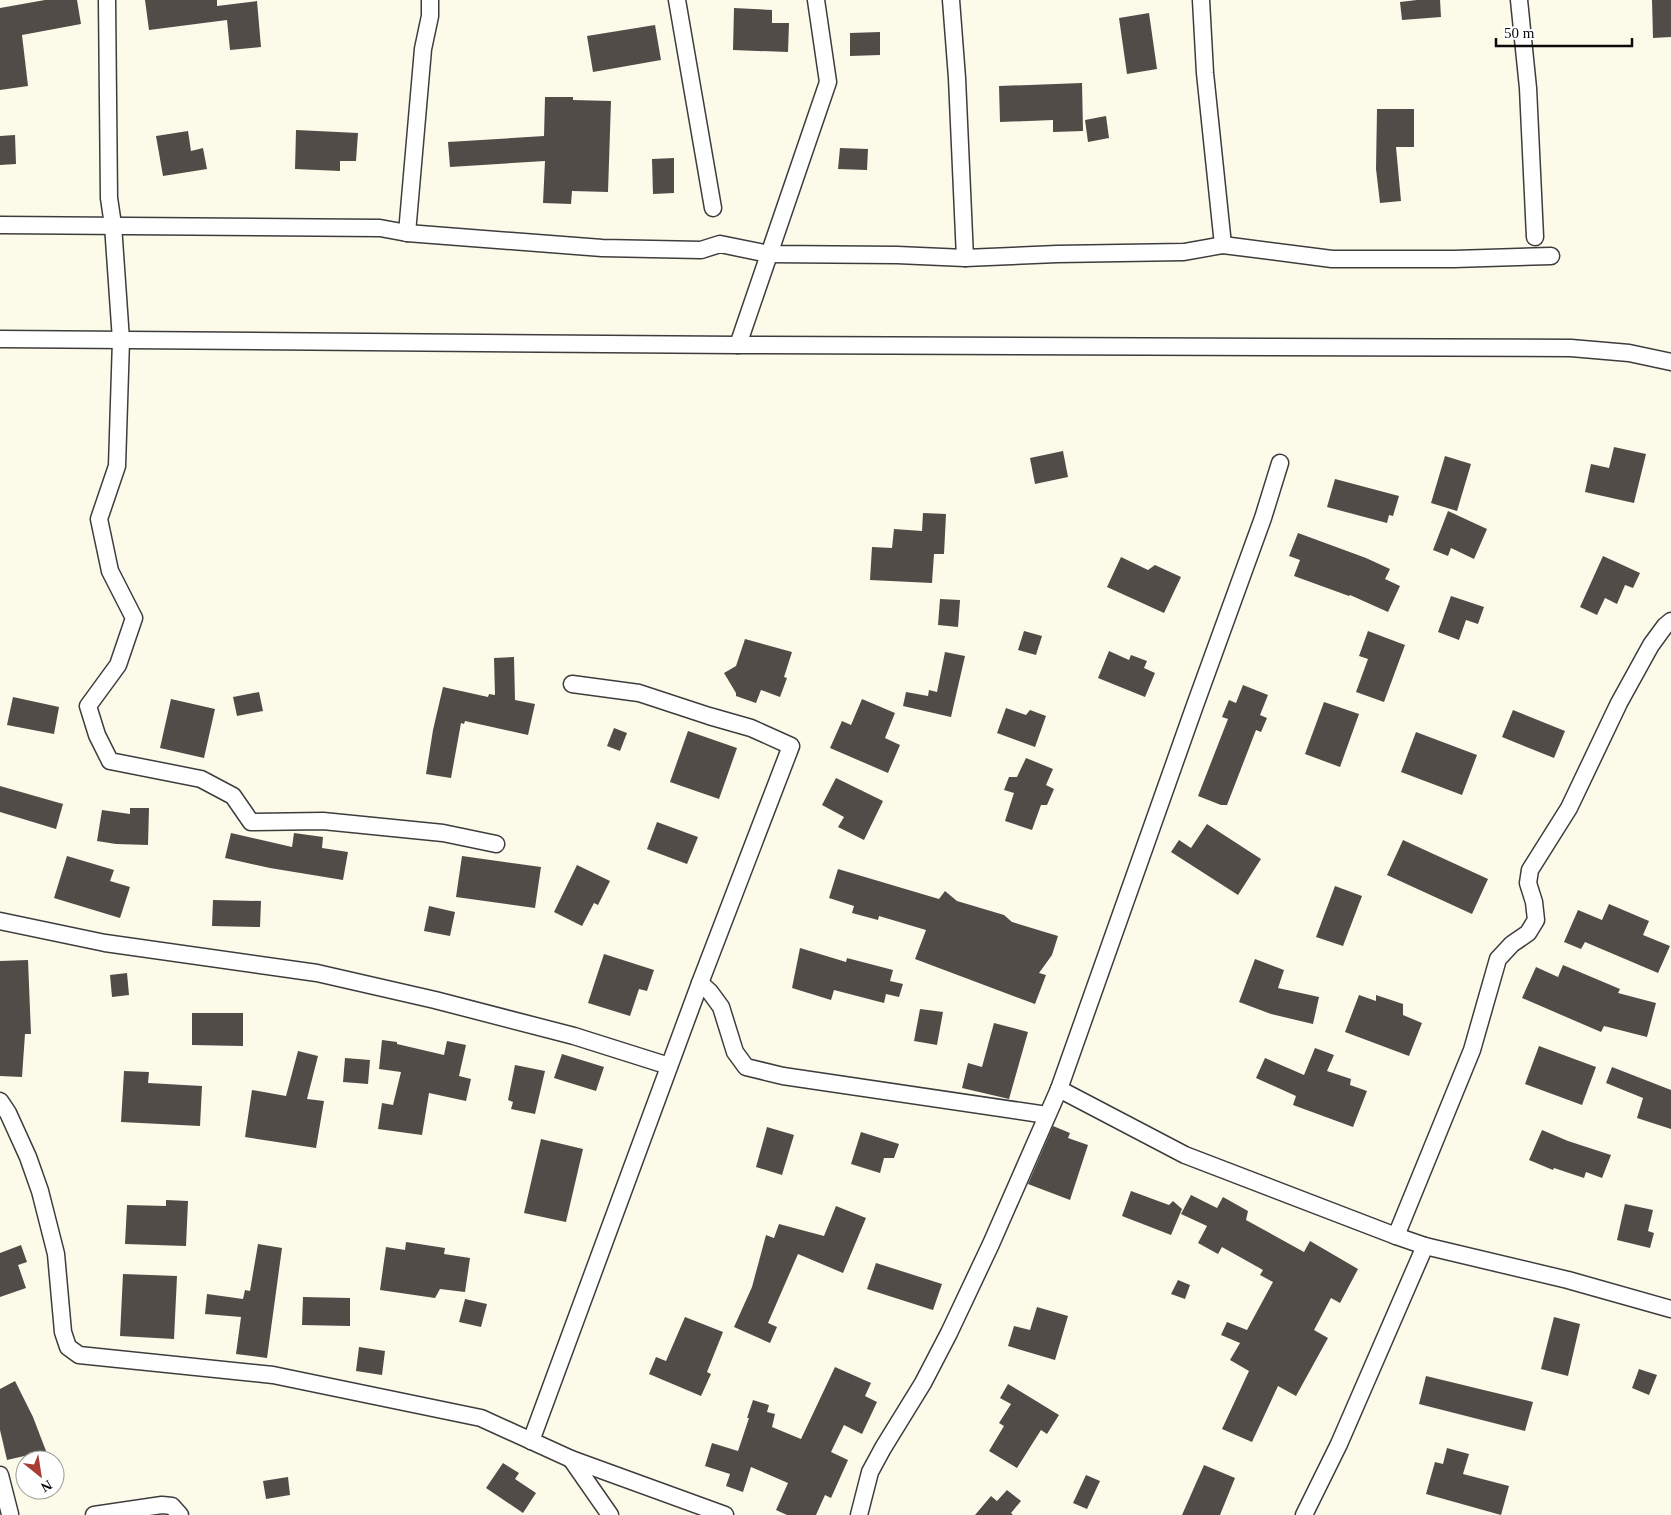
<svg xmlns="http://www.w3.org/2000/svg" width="1671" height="1515" viewBox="0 0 1671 1515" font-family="'Times New Roman',serif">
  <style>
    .building { fill: #514c48 }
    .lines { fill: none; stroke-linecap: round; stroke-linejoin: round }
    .minor-casing { stroke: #3d3d3d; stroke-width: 19 }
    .minor { stroke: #fff; stroke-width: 16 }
  </style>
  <rect width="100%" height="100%" fill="#fcfbe9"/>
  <g class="building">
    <path d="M45,0H77L81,24L22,35L28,86L0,90V8Z"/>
    <path d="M145,0H217V6L257,1L261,47L230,50L227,20L149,30Z"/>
    <path d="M1417,0H1440L1441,17L1402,20L1400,2Z"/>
    <path d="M1652,0H1671V37L1653,38Z"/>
    <path d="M734,8L772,10V23H789L788,52L733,50Z"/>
    <path d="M1149,13L1157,69L1127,74L1119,18Z"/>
    <path d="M655,25L661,60L593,72L587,36Z"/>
    <path d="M880,32V55L850,56V33Z"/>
    <path d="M1082,83L1083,131L1053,132V120L1000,122L999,86Z"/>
    <path d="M545,97H573V100L611,101L608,192L572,191L571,204L543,203L545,161L450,167L448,142L544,136Z"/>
    <path d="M1377,109H1414V147H1396L1401,201L1380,203L1376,169Z"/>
    <path d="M1106,116L1109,138L1088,142L1085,120Z"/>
    <path d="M296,130L358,133L356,161H340V171L295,169Z"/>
    <path d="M188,131L191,151L203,148L207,169L163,176L156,136Z"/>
    <path d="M15,135L16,164L0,165V136Z"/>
    <path d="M840,148L868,149L867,170L838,169Z"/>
    <path d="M674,158V193L653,194L652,159Z"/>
    <path d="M1614,447L1646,454L1634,503L1585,492L1591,464L1609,468Z"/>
    <path d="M1063,451L1068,477L1035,484L1030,458Z"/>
    <path d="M1445,456L1471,464L1457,511L1431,503Z"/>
    <path d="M1335,479L1399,496L1393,516L1389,515L1387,523L1327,507Z"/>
    <path d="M1448,511L1487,529L1474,559L1451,548L1448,556L1433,550Z"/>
    <path d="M923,513L946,514L944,554H934L932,583L870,580L872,547L892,548L894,529L922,531Z"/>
    <path d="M1298,533L1366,558L1390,569L1385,579L1400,586L1388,612L1350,595L1349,596L1294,576L1300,560L1289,556Z"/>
    <path d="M1603,556L1640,573L1633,588L1625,585L1617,604L1605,598L1597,615L1580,607Z"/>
    <path d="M1121,557L1148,570L1155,565L1181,577L1164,613L1107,587Z"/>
    <path d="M1451,596L1484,607L1478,624L1466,620L1459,640L1438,632Z"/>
    <path d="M940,599L960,600L958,627L938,625Z"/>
    <path d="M1024,631L1042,636L1036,655L1018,650Z"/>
    <path d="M1368,631L1405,645L1384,702L1356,692L1368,659L1359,656Z"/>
    <path d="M745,639L792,652L784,677L787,678L780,697L761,690L756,703L736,696V693L724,673L736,666Z"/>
    <path d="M1109,651L1129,660L1131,655L1147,661L1144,668L1155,673L1145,697L1098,678Z"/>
    <path d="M945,652L965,656L951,717L903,706L906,692L928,696L929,690L937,692Z"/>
    <path d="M514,657L515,700L535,704L528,735L465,721L464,724L461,723L451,778L426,774L433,730L443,687L488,697L489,694L495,695L494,658Z"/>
    <path d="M1243,685L1268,695L1260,715L1267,718L1261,732L1256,730L1227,805H1221L1198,796L1228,719L1222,717L1229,700L1236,703Z"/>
    <path d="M259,692L263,711L237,716L233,697Z"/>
    <path d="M13,697L59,707L54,734L7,725Z"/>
    <path d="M171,699L215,709L204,758L160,748Z"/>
    <path d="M862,699L895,713L885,738L900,745L888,773L830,748L842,721L851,725Z"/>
    <path d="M1324,702L1359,714L1340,767L1305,754Z"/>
    <path d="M1006,708L1026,715L1030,710L1046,716L1035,747L997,733Z"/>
    <path d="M1513,710L1565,731L1554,758L1502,737Z"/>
    <path d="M614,728L627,733L620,751L607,746Z"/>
    <path d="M688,731L737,748L719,799L670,782Z"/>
    <path d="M1416,732L1477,755L1462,795L1401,772Z"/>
    <path d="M1026,758L1053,769L1046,785L1054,789L1047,805H1041L1032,830L1005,821L1014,793L1004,790L1009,777H1017Z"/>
    <path d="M836,778L883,801L864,840L838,827L844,817L822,805Z"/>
    <path d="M0,786L63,804L56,829L0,812Z"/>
    <path d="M130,808H149L148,845L116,844L97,841L102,810L130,814Z"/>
    <path d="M657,822L698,837L687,864L647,849Z"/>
    <path d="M1207,824L1261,859L1238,895L1171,852L1179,840L1191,848Z"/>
    <path d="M231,833L292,847L294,833L323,837L322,848L348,852L343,880L270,868L225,858Z"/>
    <path d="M1403,840L1488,879L1472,914L1387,875Z"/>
    <path d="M67,856L114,870L110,881L130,887L120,918L54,898Z"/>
    <path d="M462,856L541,867L535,908L456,897Z"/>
    <path d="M577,865L610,881L598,905L594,903L582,926L554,912Z"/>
    <path d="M838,869L939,899L945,891L957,901L1004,915L1012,922L1058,936L1052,955L1039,973L1046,975L1035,1004L915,959L926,930L879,916L878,920L852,913L854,906L829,898Z"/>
    <path d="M1335,886L1362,896L1343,946L1316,937Z"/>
    <path d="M213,900L261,901L260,927L212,926Z"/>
    <path d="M1609,904L1649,921L1643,935L1670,946L1658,973L1585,942L1581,949L1564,942L1578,910L1602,920Z"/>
    <path d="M429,906L455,912L450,936L424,931Z"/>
    <path d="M800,948L846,962L847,958L893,970L890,981L903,984L899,997L886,994L884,1003L834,990L831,1000L792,988Z"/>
    <path d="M604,954L654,970L647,991L639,989L630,1016L588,1003Z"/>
    <path d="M1255,959L1284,970L1278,988L1319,997L1313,1024L1271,1014L1239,1002Z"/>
    <path d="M28,960L31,1034H25L22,1077L0,1076V961Z"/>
    <path d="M1563,965L1620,989L1618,993L1656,1003L1647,1037L1604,1026L1601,1032L1522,998L1536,967L1558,977Z"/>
    <path d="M127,973L129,995L112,997L110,975Z"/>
    <path d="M1359,995L1376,1001V995L1403,1004V1015L1422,1023L1409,1056L1345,1032Z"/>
    <path d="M920,1009L943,1012L937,1045L914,1041Z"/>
    <path d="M192,1013H243V1046L192,1045Z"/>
    <path d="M994,1023L1028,1032L1009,1099L962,1088L968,1063L982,1067Z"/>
    <path d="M382,1040L397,1042V1044L444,1055L447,1041L466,1045L459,1076L471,1079L466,1101L429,1093L422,1135L378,1129L382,1103L393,1105L401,1072L379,1069Z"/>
    <path d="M1539,1046L1596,1067L1582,1105L1525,1084Z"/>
    <path d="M1315,1048L1334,1055L1327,1071L1351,1079L1350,1085L1367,1091L1353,1127L1293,1105L1296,1096L1256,1078L1265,1058L1304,1075Z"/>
    <path d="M298,1051L318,1056L307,1099L324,1101L316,1148L245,1137L252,1090L286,1096Z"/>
    <path d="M562,1054L604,1067L596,1091L554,1078Z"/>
    <path d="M345,1058L370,1060L368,1084L343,1082Z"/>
    <path d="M515,1065L545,1071L535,1114L511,1109L513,1102L508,1100Z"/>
    <path d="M1612,1067L1671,1090V1129L1637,1118L1643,1098L1606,1083Z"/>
    <path d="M124,1071L149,1072L148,1083L202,1086L200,1126L121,1122Z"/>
    <path d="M1053,1126L1070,1133L1068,1138L1088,1145L1070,1200L1028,1184Z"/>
    <path d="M767,1127L794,1135L782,1175L756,1167Z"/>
    <path d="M1542,1130L1568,1141L1611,1155L1602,1178L1586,1172L1584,1178L1554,1168L1553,1170L1529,1160Z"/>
    <path d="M861,1132L899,1144L894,1158H884L880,1173L851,1164Z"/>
    <path d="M541,1139L583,1149L566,1222L524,1213Z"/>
    <path d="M1131,1191L1169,1205L1173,1201L1182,1209L1171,1235L1122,1216Z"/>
    <path d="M1191,1195L1217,1208L1223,1197L1248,1211L1246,1220L1304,1252L1310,1241L1358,1269L1340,1303L1331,1298L1314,1330L1328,1338L1296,1396L1278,1386L1252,1442L1222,1429L1249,1371L1230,1360L1240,1343L1221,1335L1227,1322L1247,1330L1273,1282L1260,1275L1263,1270L1222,1247L1218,1254L1198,1243L1207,1226L1181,1214Z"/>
    <path d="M166,1200L188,1201L186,1246L125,1244L127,1205L166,1206Z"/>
    <path d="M1625,1204L1653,1210L1648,1231L1654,1233L1650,1248L1617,1240Z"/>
    <path d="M836,1206L866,1218L843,1273L798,1254L768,1323L777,1327L770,1343L734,1327L752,1287L766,1235L774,1238L779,1224L824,1236Z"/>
    <path d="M406,1242L445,1248L444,1254L470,1258L465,1292L440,1289L435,1298L380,1290L386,1247L405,1250Z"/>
    <path d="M258,1244L282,1248L267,1358L236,1354L241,1317L205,1314L207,1294L243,1299L245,1290L250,1291Z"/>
    <path d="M21,1245L27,1262L18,1265L26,1288L0,1297V1253Z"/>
    <path d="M876,1263L942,1284L933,1310L867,1289Z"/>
    <path d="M123,1274L177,1276L174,1339L120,1336Z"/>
    <path d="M1178,1280L1190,1285L1185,1299L1171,1294Z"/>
    <path d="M303,1297L350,1298V1326L302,1325Z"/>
    <path d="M465,1299L487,1304L481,1327L459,1322Z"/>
    <path d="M1037,1307L1068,1316L1055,1360L1008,1346L1014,1326L1030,1330Z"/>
    <path d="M685,1317L723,1332L707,1372L711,1374L701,1396L649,1374L656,1357L666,1361Z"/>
    <path d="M1554,1317L1580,1324L1568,1376L1541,1369Z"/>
    <path d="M359,1347L385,1351L382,1375L356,1371Z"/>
    <path d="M835,1367L871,1383L865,1396L877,1402L862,1434L844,1425L831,1452L848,1460L831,1498L825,1495L816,1515H787L776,1510L788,1483L751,1467L743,1492L726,1486L730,1474L705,1466L712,1443L738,1451L749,1418H747L753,1400L769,1405L767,1412L775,1414L772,1427L801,1439Z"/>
    <path d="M1639,1369L1657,1375L1649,1395L1632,1388Z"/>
    <path d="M1426,1376L1533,1402L1525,1431L1419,1404Z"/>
    <path d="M15,1381L33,1417L46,1451L7,1460L0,1430V1389Z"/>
    <path d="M1008,1384L1059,1415L1047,1434L1041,1430L1017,1468L989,1451L1004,1426L999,1423L1011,1404L1000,1398Z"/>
    <path d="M1447,1448L1469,1454L1463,1474L1509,1486L1501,1515L1426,1494L1435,1462L1443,1464Z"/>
    <path d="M503,1463L519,1473L515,1479L536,1493L523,1513L486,1488Z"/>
    <path d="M1204,1465L1235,1478L1220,1515H1182Z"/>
    <path d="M1086,1475L1100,1481L1087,1509L1073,1503Z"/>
    <path d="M288,1477L290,1495L266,1499L263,1481Z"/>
    <path d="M1007,1490L1021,1501L1011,1513L1013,1515H975L991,1496L997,1501Z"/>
  </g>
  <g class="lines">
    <g class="minor-casing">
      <g id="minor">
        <path d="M107,0L109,198L113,225L121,340L117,466L99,519L110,571L134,618L118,665L88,706L97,735L110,761L201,779L233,796L251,822L323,821L443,833L496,844"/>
        <path d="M677,0L713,208"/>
        <path d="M951,0L957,78L965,258"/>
        <path d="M1201,0L1205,73L1223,245"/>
        <path d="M1519,0L1528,88L1535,237"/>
        <path d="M0,225L380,228L407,233L602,248L701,250L720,244L769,254L897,255L965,258L1057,254L1184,252L1223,245L1332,259H1454L1551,256"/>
        <path d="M407,233L423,49L430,16V0"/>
        <path d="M0,339L738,345L1571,348L1629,353L1671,362"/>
        <path d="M738,345L828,82L816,0"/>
        <path d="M0,921L105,943L317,973L435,1000L574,1036L669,1066"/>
        <path d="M700,983L710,992L721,1007L735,1052L746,1067L783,1076L1047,1115"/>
        <path d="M1059,1089L1185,1155L1396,1236L1425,1246L1568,1280L1671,1309"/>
        <path d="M0,1101L8,1113L28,1157L40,1191L56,1254L63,1332L68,1347L79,1355L273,1375L481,1418L571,1459L725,1515"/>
        <path d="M1396,1236L1472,1050L1498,959L1512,944L1528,933L1536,920L1534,902L1528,883L1530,870L1569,808L1619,703L1651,645L1665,626L1671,621"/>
        <path d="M531,1441L700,983L791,746L751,728L709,716L639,693L572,684"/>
        <path d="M571,1459L610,1515"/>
        <path d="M0,1475L10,1514"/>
        <path d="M94,1515L162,1505L172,1506L180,1515"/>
        <path d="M859,1515L870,1472L883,1448L923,1383L949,1333L991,1244L1059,1089L1194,708L1263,518L1280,463"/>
        <path d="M1304,1515L1339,1444L1425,1246"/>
      </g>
    </g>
    <use href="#minor" class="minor"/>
  </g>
  <g transform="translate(40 1475) rotate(150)"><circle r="24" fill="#ffffff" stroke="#9d9d9d"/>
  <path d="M0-4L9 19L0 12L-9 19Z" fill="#a73d35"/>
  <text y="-8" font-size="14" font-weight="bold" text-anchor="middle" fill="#0a0a0a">N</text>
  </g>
  <path d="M1496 38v8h136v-8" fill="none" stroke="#0a0a0a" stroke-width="2.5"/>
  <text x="1504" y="38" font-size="15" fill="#0a0a0a" stroke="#ffffff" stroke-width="4" paint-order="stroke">50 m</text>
</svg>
